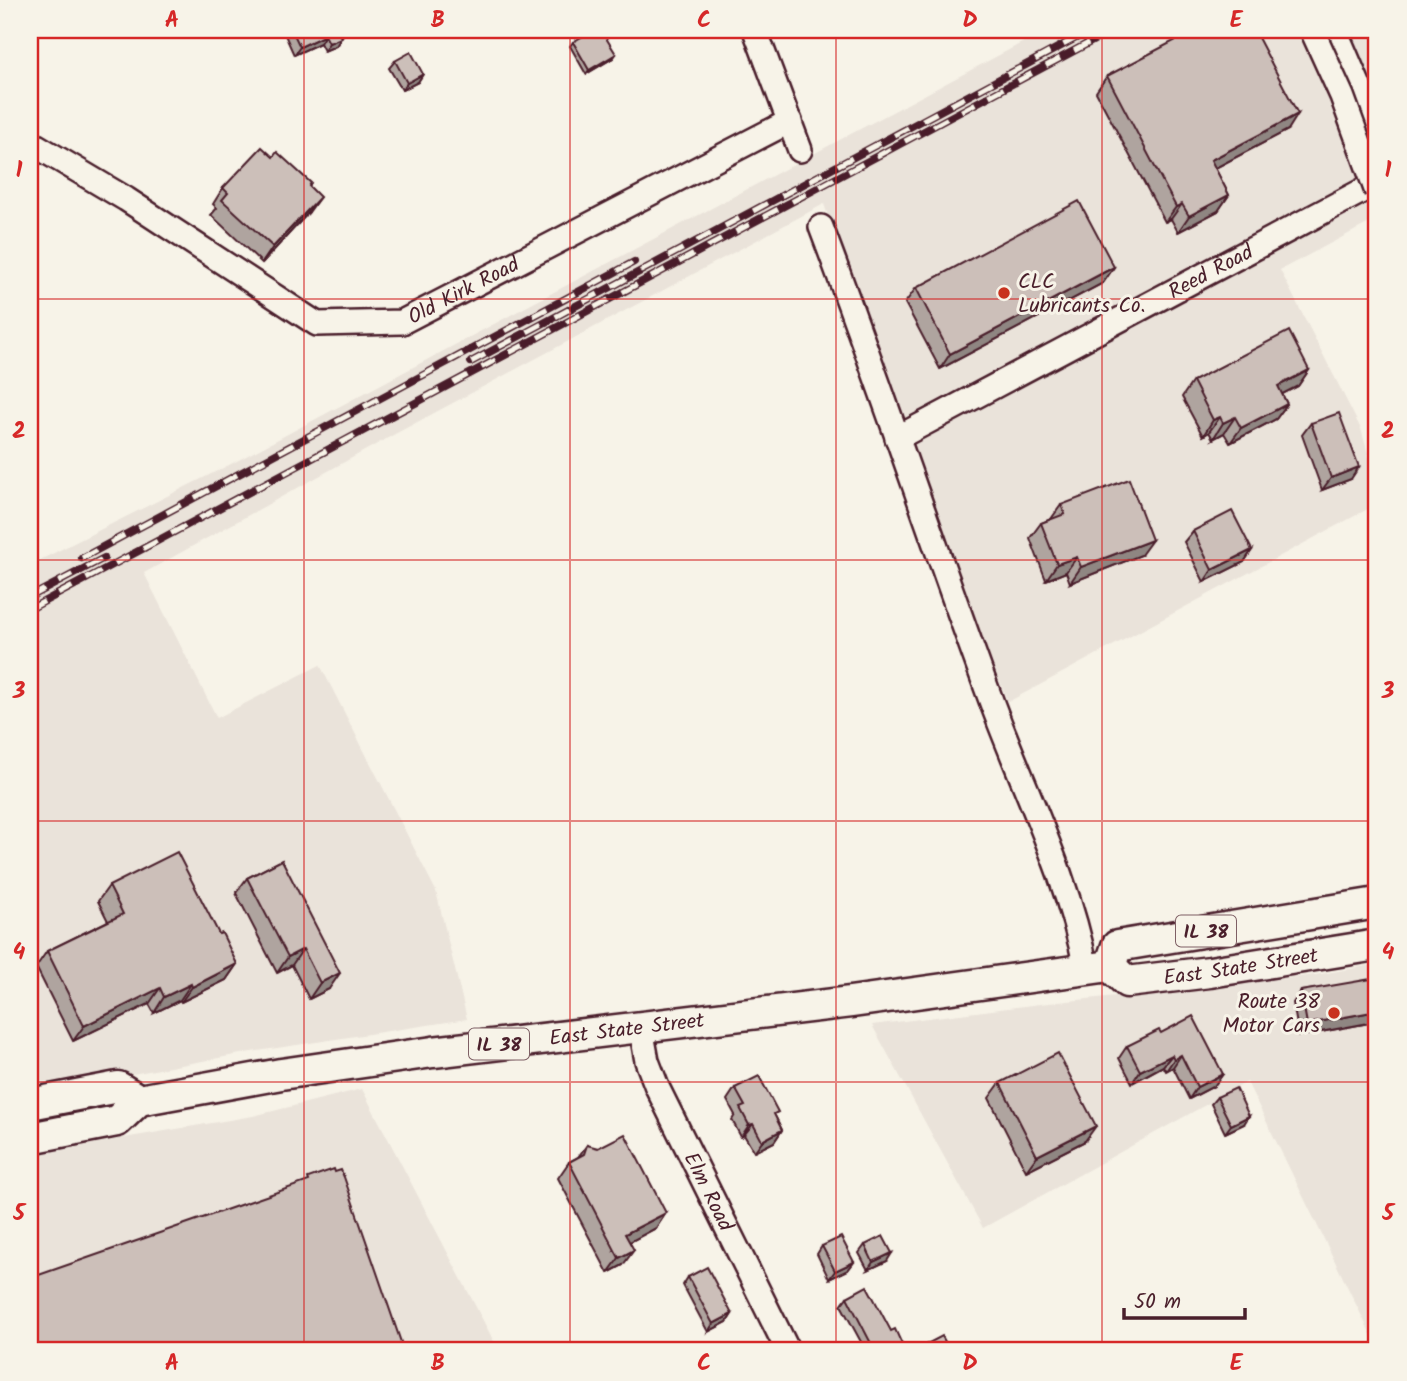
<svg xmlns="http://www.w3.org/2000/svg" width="1407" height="1381" viewBox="0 0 1407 1381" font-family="Kalam,sans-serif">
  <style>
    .built { fill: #eae3da }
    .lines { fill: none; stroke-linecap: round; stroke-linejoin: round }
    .minor-casing { stroke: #4a1f2b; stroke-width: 28 }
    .major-casing { stroke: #4a1f2b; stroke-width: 35 }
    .minor { stroke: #f7f3e8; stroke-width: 23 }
    .major { stroke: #f7f3e8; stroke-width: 30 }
    .rail-casing { stroke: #4a1f2b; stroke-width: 8 }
    .rail { stroke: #f7f3e8; stroke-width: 5; stroke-dasharray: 16; stroke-linecap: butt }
    .minor-bridge-casing { stroke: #4a1f2b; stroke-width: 28; stroke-linecap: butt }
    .minor-bridge { stroke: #f7f3e8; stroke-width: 23 }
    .wall { fill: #afa49f; stroke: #4a1f2b; stroke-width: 2 }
    .shaded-wall { fill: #8f8682; stroke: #4a1f2b; stroke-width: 2 }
    .building { fill: #ccbfb9; stroke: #4a1f2b; stroke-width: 2 }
    .grid { fill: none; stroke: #d62828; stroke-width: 2; stroke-opacity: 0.55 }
    .poi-dot { fill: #c8321e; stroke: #f7f3e8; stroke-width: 2.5 }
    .labels { text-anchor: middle; stroke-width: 6; stroke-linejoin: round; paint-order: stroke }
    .shield { fill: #f7f3e8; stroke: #7e5f64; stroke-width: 2 }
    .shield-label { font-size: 19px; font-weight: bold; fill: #4a1f2b }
    .street-label { font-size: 21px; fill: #4a1f2b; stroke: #f7f3e8 }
    .poi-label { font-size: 21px; fill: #4a1f2b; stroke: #f7f3e8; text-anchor: start }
    .neatline { fill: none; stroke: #d62828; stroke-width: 2.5 }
    .grid-label { font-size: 23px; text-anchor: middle; font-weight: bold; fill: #d62828 }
  </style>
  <rect width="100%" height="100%" fill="#f7f3e8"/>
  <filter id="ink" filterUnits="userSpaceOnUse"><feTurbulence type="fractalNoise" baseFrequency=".0143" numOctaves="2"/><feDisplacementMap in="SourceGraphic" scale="14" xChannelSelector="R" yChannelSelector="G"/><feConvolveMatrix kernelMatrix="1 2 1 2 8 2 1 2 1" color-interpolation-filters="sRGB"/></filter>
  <g filter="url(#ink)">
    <g class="built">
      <path d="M1046,30H1298L1321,76L1339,123L1373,221L1280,270L1361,429L1377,485V504L1008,702L905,444L824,204L395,434L144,573L217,718L320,665L436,891L467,1019L251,1052L30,1093V800L35,797L30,787V565L235,462Z"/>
      <path d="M1349,30H1377V94L1354,40Z"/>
      <path d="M1377,964V1339L1374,1341L1247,1082L983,1228L872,1025L1040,1004L1315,975Z"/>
      <path d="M362,1089L499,1351H30V1154L253,1116Z"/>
    </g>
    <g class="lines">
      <g class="minor-casing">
        <g id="minor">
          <path d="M755,30L800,150"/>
          <path d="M1335,30L1377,128"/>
          <path id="s1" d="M30,142L126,199L317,324L402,322L790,121"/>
          <path d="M821,227C880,383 932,540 989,695C1022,786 1068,874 1086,969"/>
          <path id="s2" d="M897,438L1377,183"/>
          <path id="s3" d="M641,1028L647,1061L657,1087L788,1351"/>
        </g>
      </g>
      <g class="major-casing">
        <g id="major">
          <path d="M1110,966L1117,946L1377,903"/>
          <path id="s4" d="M1110,966L1127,982L1210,972L1377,945"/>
          <path d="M30,1104L118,1087L139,1100"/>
          <path id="s5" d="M30,1138L117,1121L139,1100L281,1074L433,1052L851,1002L1110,966"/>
        </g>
      </g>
      <use href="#minor" class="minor"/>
      <use href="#major" class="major"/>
      <g class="rail-casing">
        <g id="rail">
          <path d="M471,362L1091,30"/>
          <path d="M82,558L634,262"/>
          <path d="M30,597L104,558"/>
          <path d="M30,609L1113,30"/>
        </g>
      </g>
      <use href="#rail" class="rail"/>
      <g class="minor-bridge-casing">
        <path id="minor-bridge" d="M1312,30L1342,96L1377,192"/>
      </g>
      <use href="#minor-bridge" class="minor-bridge"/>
    </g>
    <g class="wall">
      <path d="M289,30H346L336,46L324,51L320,43L294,55L285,35Z"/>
      <path d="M573,42L616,54L613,58L586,74L570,46Z"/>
      <path d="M395,61L423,74L418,82L402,90L389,68Z"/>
      <path d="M1107,76L1288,130L1215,168L1229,195L1218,211L1178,232L1171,219L1165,222L1096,92Z"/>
      <path d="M273,157L309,186V212L262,263L211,215L217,208L213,204L223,188Z"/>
      <path d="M1114,267L1103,283L940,369L905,303L916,288Z"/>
      <path d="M1309,370L1298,386L1282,394L1287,404L1276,419L1230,443L1224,433L1213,439L1209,432L1203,436L1182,397L1193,381Z"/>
      <path d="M1311,423L1351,479L1322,490L1302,435Z"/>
      <path d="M1061,505L1141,555L1070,583L1066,572L1046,580L1030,538L1041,523L1051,519Z"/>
      <path d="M1193,531L1252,550L1244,562L1204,582L1184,542Z"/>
      <path d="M282,860L329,989L309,999L292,965L277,973L236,893L247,878Z"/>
      <path d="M109,886L219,934L237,964L226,980L181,1002L180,1000L154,1013L149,1004L73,1041L36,967L47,951L108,921L98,901Z"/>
      <path d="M1377,981V1018L1374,1022L1299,1036L1293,1003L1301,991Z"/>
      <path d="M1161,1033L1223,1074L1214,1086L1189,1099L1173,1067L1166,1071L1163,1066L1132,1083L1119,1058L1127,1046Z"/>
      <path d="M1000,1083L1085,1141L1026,1171L989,1098Z"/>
      <path d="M735,1088L775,1116L782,1130L774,1142L754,1152L744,1135L741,1137L732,1120L735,1115L727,1100Z"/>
      <path d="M1217,1097L1244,1124L1225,1133L1211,1104Z"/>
      <path d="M587,1145L666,1213L656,1228L629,1242L623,1265L608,1273L558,1178L569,1162L578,1157Z"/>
      <path d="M865,1245L887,1261L868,1270L859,1253Z"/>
      <path d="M822,1246L854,1262L848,1270L829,1279L817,1254Z"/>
      <path d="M688,1277L732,1314L727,1322L708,1332L683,1285Z"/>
      <path d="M847,1297L905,1351H866L841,1305Z"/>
      <path d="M927,1344L950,1351H922Z"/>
    </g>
    <g class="shaded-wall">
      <path d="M325,35L320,43L294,55L300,47Z"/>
      <path d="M341,38L336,46L324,51L329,43Z"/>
      <path d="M616,54L613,58L586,74L589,70Z"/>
      <path d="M423,74L418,82L402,90L407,83Z"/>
      <path d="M1298,114L1288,130L1200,176L1211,160Z"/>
      <path d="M1229,195L1218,211L1178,232L1189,216Z"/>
      <path d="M320,197L309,212L262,263L273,247Z"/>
      <path d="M1182,204L1171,219L1165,222L1176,207Z"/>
      <path d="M1114,267L1103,283L940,369L950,354Z"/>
      <path d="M1309,370L1298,386L1267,402L1278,386Z"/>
      <path d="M1287,404L1276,419L1230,443L1241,428Z"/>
      <path d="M1220,417L1209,432L1203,436L1213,420Z"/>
      <path d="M1235,417L1224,433L1213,439L1223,423Z"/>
      <path d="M1359,467L1351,479L1322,490L1331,478Z"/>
      <path d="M1152,540L1141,555L1070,583L1081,567Z"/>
      <path d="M1252,550L1244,562L1204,582L1212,570Z"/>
      <path d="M1077,557L1066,572L1046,580L1057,564Z"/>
      <path d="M303,949L292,965L277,973L288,957Z"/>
      <path d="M237,964L226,980L181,1002L192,987Z"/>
      <path d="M340,973L329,989L309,999L320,983Z"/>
      <path d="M191,984L180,1000L154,1013L164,997Z"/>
      <path d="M160,988L149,1004L73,1041L84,1026Z"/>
      <path d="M1377,1011V1018L1374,1022L1299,1036L1307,1024Z"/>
      <path d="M1172,1055L1163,1066L1132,1083L1140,1071Z"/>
      <path d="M1181,1055L1173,1067L1166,1071L1174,1059Z"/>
      <path d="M1223,1074L1214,1086L1189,1099L1197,1087Z"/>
      <path d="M1249,1116L1244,1124L1225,1133L1231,1125Z"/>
      <path d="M753,1124L744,1135L741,1137L749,1125Z"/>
      <path d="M1096,1126L1085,1141L1026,1171L1037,1156Z"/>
      <path d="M782,1130L774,1142L754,1152L762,1141Z"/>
      <path d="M666,1213L656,1228L615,1250L625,1234Z"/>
      <path d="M634,1250L623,1265L608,1273L619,1258Z"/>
      <path d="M892,1253L887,1261L868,1270L873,1262Z"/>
      <path d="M854,1262L848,1270L829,1279L835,1271Z"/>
      <path d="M732,1314L727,1322L708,1332L713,1324Z"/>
    </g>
    <g class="building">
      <path d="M292,30H345L339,33L341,38L329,43L325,35L300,47Z"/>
      <path d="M593,30H601L616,54L589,70L573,42Z"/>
      <path d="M1195,30H1254L1298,114L1211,160L1229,195L1189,216L1182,204L1176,207L1107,76Z"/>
      <path d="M411,52L423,74L407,83L395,61Z"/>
      <path d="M262,147L273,157L277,152L311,183L309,186L320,197L273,247L222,200L228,193L223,188Z"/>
      <path d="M1079,201L1114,267L950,354L916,288Z"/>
      <path d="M1289,331L1309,370L1278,386L1287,404L1241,428L1235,417L1223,423L1220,417L1213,420L1193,381Z"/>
      <path d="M1339,413L1359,467L1331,478L1311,423Z"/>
      <path d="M1129,479L1152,540L1081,567L1077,557L1057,564L1041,523L1065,514L1061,505Z"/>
      <path d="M1232,511L1252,550L1212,570L1193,531Z"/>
      <path d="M177,852L219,934L222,933L237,964L192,987L191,984L164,997L160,988L84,1026L47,951L123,914L109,886Z"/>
      <path d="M282,860L340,973L320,983L303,949L288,957L247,878Z"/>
      <path d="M1377,978V1011L1307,1024L1301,991Z"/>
      <path d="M1193,1016L1223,1074L1197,1087L1181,1055L1174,1059L1172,1055L1140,1071L1127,1046L1159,1030L1161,1033Z"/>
      <path d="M1058,1053L1096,1126L1037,1156L1000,1083Z"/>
      <path d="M759,1076L778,1112L774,1114L782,1130L762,1141L753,1124L749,1125L740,1108L745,1106L735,1088Z"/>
      <path d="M1236,1088L1249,1116L1231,1125L1217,1097Z"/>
      <path d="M625,1134L666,1213L625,1234L634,1250L619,1258L569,1162L584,1154L587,1145L598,1148Z"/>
      <path d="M334,1169L335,1172L341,1170L344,1177L404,1351H30V1278L309,1181L308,1178Z"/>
      <path d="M883,1236L892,1253L873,1262L865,1245Z"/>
      <path d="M841,1237L854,1262L835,1271L822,1246Z"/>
      <path d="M707,1267L732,1314L713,1324L688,1277Z"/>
      <path d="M867,1286L891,1331L895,1329L905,1351H875L847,1297Z"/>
      <path d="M942,1336L950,1351H931L927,1344Z"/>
    </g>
  </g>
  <path class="grid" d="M304,30V1351M570,30V1351M836,30V1351M1102,30V1351M30,299H1377M30,560H1377M30,821H1377M30,1082H1377"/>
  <g class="poi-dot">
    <circle cx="1004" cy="293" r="7"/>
    <circle cx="1334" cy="1013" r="7"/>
  </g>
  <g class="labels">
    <g class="shield">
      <rect x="1176" y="915.5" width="60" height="31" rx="5"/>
      <rect x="469" y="1028.5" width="60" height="31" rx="5"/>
    </g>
    <g class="shield-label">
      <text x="1206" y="938">IL 38</text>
      <text x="499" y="1051">IL 38</text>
    </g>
    <g class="street-label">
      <text dy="7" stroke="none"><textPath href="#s2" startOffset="355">Reed Road</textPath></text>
      <text dy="7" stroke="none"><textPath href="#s1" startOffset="494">Old Kirk Road</textPath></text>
      <text dy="7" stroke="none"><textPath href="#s4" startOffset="138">East State Street</textPath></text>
      <text dy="7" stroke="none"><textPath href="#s5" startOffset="612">East State Street</textPath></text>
      <text dy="7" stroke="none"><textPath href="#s3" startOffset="178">Elm Road</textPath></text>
    </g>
    <g class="poi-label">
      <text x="1018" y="288">CLC<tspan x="1018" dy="24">Lubricants Co.</tspan></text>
      <text x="1320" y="1008" text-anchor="end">Route 38<tspan x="1320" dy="24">Motor Cars</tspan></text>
    </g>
  </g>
  <rect width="1407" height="1381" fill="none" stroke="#f7f3e8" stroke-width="77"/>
  <path d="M1124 1308v10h121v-10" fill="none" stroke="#4a1f2b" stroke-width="3.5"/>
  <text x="1134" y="1308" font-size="21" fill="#4a1f2b" stroke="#f7f3e8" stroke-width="5" paint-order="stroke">50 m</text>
  <rect x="38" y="38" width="1330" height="1304" class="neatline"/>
  <g class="grid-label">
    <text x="172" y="27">A</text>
    <text x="438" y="27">B</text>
    <text x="704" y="27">C</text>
    <text x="970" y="27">D</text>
    <text x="1236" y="27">E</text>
    <text x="19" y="177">1</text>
    <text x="1388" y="177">1</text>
    <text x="19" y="438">2</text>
    <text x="1388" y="438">2</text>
    <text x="19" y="698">3</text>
    <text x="1388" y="698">3</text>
    <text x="19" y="959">4</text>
    <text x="1388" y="959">4</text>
    <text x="19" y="1220">5</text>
    <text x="1388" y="1220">5</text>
    <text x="172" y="1370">A</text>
    <text x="438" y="1370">B</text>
    <text x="704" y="1370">C</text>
    <text x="970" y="1370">D</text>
    <text x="1236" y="1370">E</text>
  </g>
</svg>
